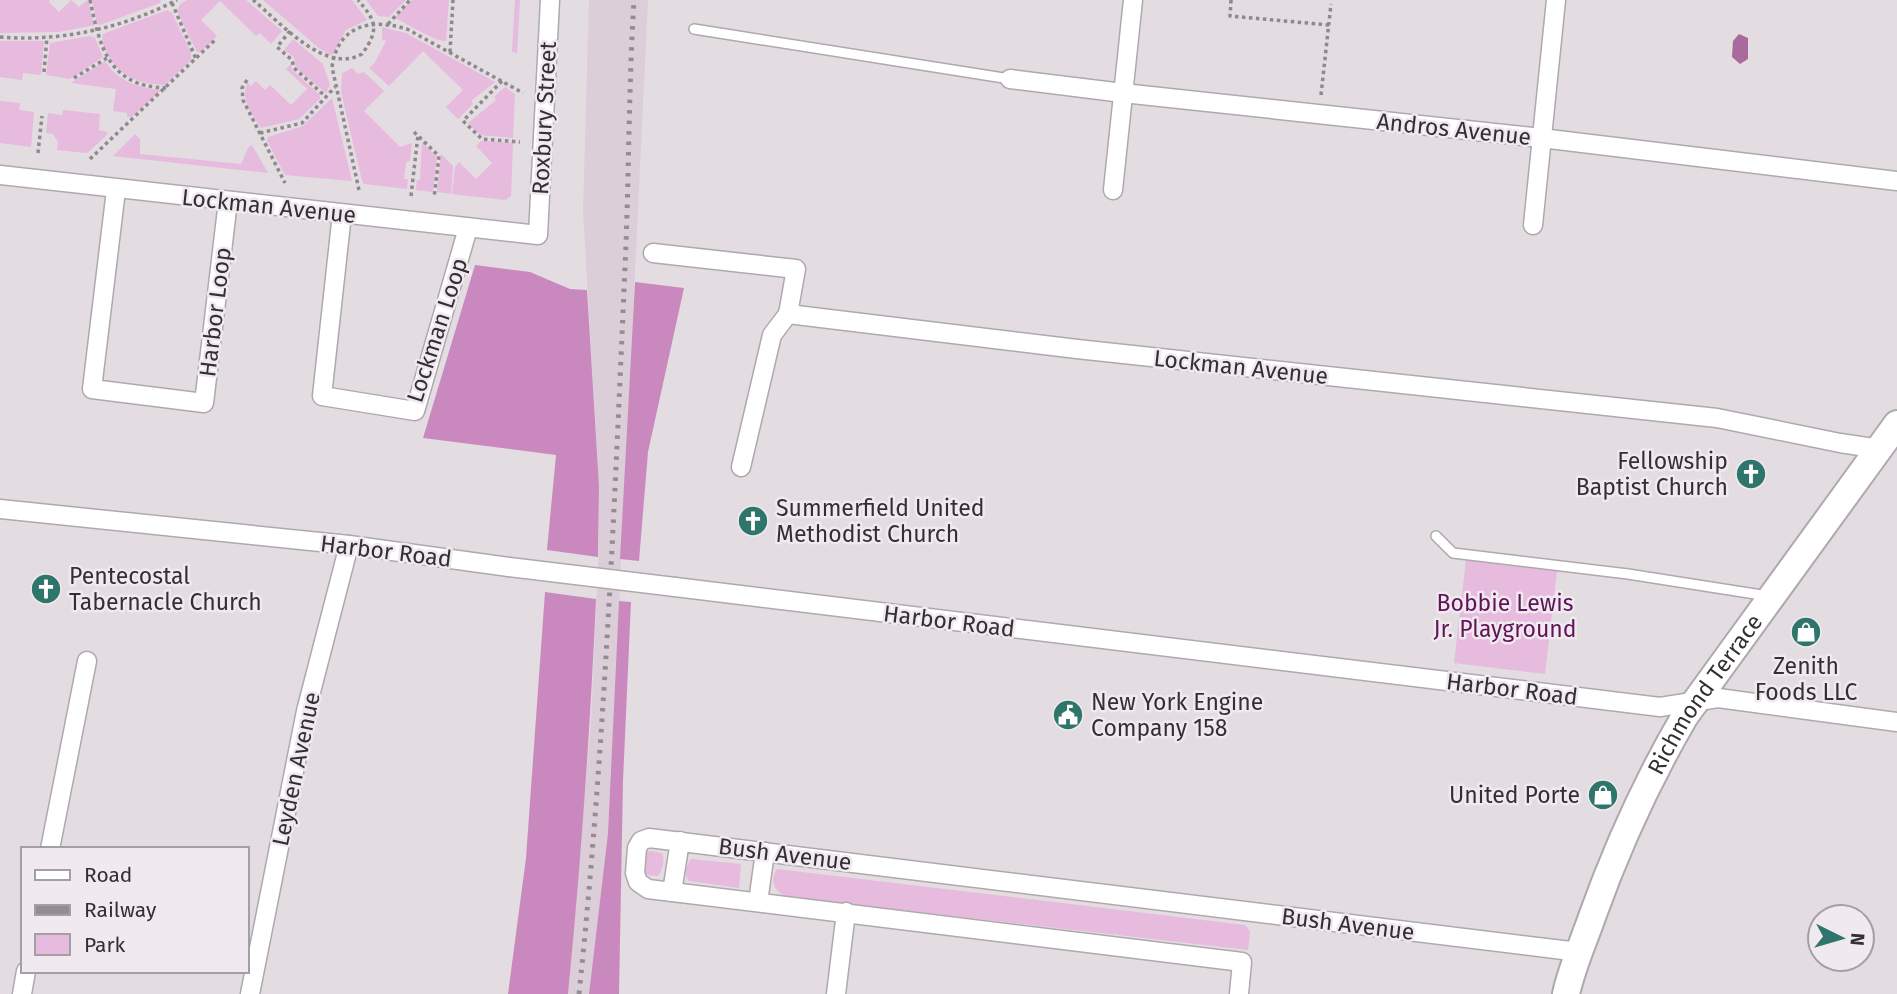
<svg xmlns="http://www.w3.org/2000/svg" width="1897" height="994" viewBox="0 0 1897 994" font-family="'Fira Sans',sans-serif">
  <style>
    .built { fill: #dcced8 }
    .green { fill: #e6bbdd }
    .forest { fill: #ca89be }
    .water { fill: #a96b9e }
    .lines { fill: none; stroke-linecap: round; stroke-linejoin: round }
    .service-casing { stroke: #afa8ad; stroke-width: 12 }
    .minor-casing { stroke: #afa8ad; stroke-width: 21 }
    .secondary-casing { stroke: #afa8ad; stroke-width: 30 }
    .path { stroke: #8e898d; stroke-width: 3.5; stroke-dasharray: 3.5 3.5; stroke-linecap: butt }
    .service { stroke: #fff; stroke-width: 9 }
    .minor { stroke: #fff; stroke-width: 18 }
    .secondary { stroke: #fff; stroke-width: 26 }
    .rail { stroke: #938d91; stroke-width: 5; stroke-dasharray: 3.5 7; stroke-linecap: butt }
    .minor-bridge-casing { stroke: #afa8ad; stroke-width: 21; stroke-linecap: butt }
    .minor-bridge { stroke: #fff; stroke-width: 18 }
    .labels { text-anchor: middle; stroke-width: 5; stroke-linejoin: round; paint-order: stroke }
    .street-label { font-size: 23px; fill: #333033; stroke: #f0e9ef }
    .poi-label { font-size: 23px; fill: #333033; stroke: #f0e9ef; text-anchor: start }
    .park-label { font-size: 23px; fill: #601357; stroke: #f0e9ef }
  </style>
  <rect width="100%" height="100%" fill="#e3dce1"/>
  <path class="built" d="M589,0H648L608,833L589,994H568L591,720L599,541V486L583,211Z"/>
  <g class="green">
    <path d="M0,0H50L49,2L59,12L71,0L79,7L88,0L94,25L59,32L0,33Z"/>
    <path d="M92,0H161L160,3L100,25L97,24Z"/>
    <path d="M187,0H246L282,31L271,44L260,33L256,36L220,1L201,20L217,36L201,52H197L177,11L180,4Z"/>
    <path d="M263,0H352L367,20L346,30L333,54L330,55L320,49Z"/>
    <path d="M366,0H406L389,17L378,16Z"/>
    <path d="M412,0H449L446,41C434,42 408,23 394,18Z"/>
    <path d="M515,0H520L517,53L512,52Z"/>
    <path d="M167,10L172,13L191,53V60L165,85C141,84 121,78 108,55C104,47 101,42 103,34Z"/>
    <path d="M382,27L406,33L495,82L471,101L473,104L458,119L446,107L463,90L423,51L389,86L369,68L374,64L385,43L386,40H382Z"/>
    <path d="M90,36L95,38L103,57L70,79L46,75L50,43Z"/>
    <path d="M293,39L323,64L330,85L326,93L296,68L294,57L284,50Z"/>
    <path d="M0,41H44L41,75L23,73L22,80L0,77Z"/>
    <path d="M105,61C119,82 136,87 161,90L132,117H127V113L113,111L116,89L71,83Z"/>
    <path d="M291,64L292,70L320,95V99L299,119L261,128C253,116 239,97 248,83L251,86L256,81L265,90L270,85L291,105L307,89L286,69Z"/>
    <path d="M352,68L358,74L364,72L384,91L364,111L400,147L412,143L410,161L406,162L404,179H408L407,189L364,184L362,181L341,92L342,73Z"/>
    <path d="M505,87L515,94L513,138L480,135L468,123L496,100L494,97Z"/>
    <path d="M332,98L352,181L285,175L267,141L268,137L303,126Z"/>
    <path d="M0,101L20,103L19,110L34,112L31,147L0,143Z"/>
    <path d="M63,110L100,114L99,130L107,132V135L87,153L57,150L58,142L53,134L46,133L48,113L62,115Z"/>
    <path d="M135,134L140,139V154L241,164L248,148L252,145L268,173L113,156Z"/>
    <path d="M481,141L513,143L511,196L505,200L452,194L455,167L459,162L476,179L492,163L476,146Z"/>
    <path d="M422,142L437,157L433,192L416,190L417,180H420Z"/>
    <path d="M441,154L453,166L451,194L437,192Z"/>
    <path d="M1466,560L1557,570L1545,674L1454,663Z"/>
    <path d="M652,851L662,853C665,861 663,868 658,876L645,875L642,870L644,852Z"/>
    <path d="M691,859L741,864L739,888L689,881C683,875 686,865 691,859Z"/>
    <path d="M777,869L1245,925L1250,931L1248,950L788,897C775,893 769,881 777,869Z"/>
  </g>
  <g class="forest">
    <path d="M475,265L530,272L570,289L587,290L599,486L598,557L547,550L556,455L423,438Z"/>
    <path d="M635,282L684,288L648,452L639,561L620,559Z"/>
    <path d="M545,592L596,599C590,731 581,862 568,994H508L526,858Z"/>
    <path d="M619,601L631,602L623,781L619,994H589L608,833Z"/>
  </g>
  <path class="water" d="M1739,34L1748,38V59L1740,64L1732,57L1733,41Z"/>
  <g class="lines">
    <g class="service-casing">
      <g id="service">
        <path d="M694,29L1010,79"/>
        <path d="M1436,536L1453,553L1628,574L1768,596"/>
      </g>
    </g>
    <g class="minor-casing">
      <g id="minor">
        <path d="M1010,79L1123,93L1541,138L1897,181"/>
        <path d="M0,175L538,235L550,0"/>
        <path d="M116,190L92,389L204,403L228,201"/>
        <path d="M1113,190L1133,0"/>
        <path d="M342,214L322,396L415,411L468,228"/>
        <path d="M1533,225L1556,0"/>
        <path d="M653,253L796,269L788,314"/>
        <path d="M788,314L1077,349L1717,418L1840,443L1880,449"/>
        <path d="M741,467L772,335L788,314"/>
        <path d="M0,509L349,545L509,567"/>
        <path d="M675,587L1660,707L1718,698L1897,722"/>
        <path d="M50,849L87,661"/>
        <path d="M672,892L680,841"/>
        <path d="M758,902L765,852"/>
        <path d="M22,994L26,971"/>
        <path d="M250,994L306,711L349,545"/>
        <path d="M836,994L846,912"/>
        <path d="M1239,994L1242,962L648,889L638,882L635,873L637,848L641,841L649,838L1579,952"/>
      </g>
    </g>
    <g class="secondary-casing">
      <g id="secondary">
        <path id="s1" d="M1566,994C1572,967 1583,943 1592,917C1617,847 1647,781 1685,716L1897,424"/>
      </g>
    </g>
    <g class="path">
      <path d="M90,0C100,47 108,86 166,88"/>
      <path d="M253,0C280,22 325,75 362,54C380,29 376,21 358,0"/>
      <path d="M1231,0L1230,16L1329,25"/>
      <path d="M172,3L196,59"/>
      <path d="M388,24L410,0"/>
      <path d="M290,31L277,47L292,60L294,68L326,97"/>
      <path d="M0,37C61,42 123,28 177,0"/>
      <path d="M450,52L453,0"/>
      <path d="M44,72L47,37"/>
      <path d="M74,78L107,58"/>
      <path d="M247,80L242,88L243,100L285,183"/>
      <path d="M502,81L463,121L482,139L520,142"/>
      <path d="M1321,95L1331,4"/>
      <path d="M414,132L439,156L434,198"/>
      <path d="M260,133L302,123L335,87"/>
      <path d="M38,153L42,116"/>
      <path d="M90,159L215,40"/>
      <path d="M359,190L332,67C338,25 371,18 407,29L523,93"/>
      <path d="M411,196L418,135"/>
    </g>
    <use href="#service" class="service"/>
    <use href="#minor" class="minor"/>
    <use href="#secondary" class="secondary"/>
    <path class="rail" d="M579,994C605,745 615,494 626,244C629,162 629,81 634,0"/>
    <g class="minor-bridge-casing">
      <path id="minor-bridge" d="M509,567L675,587"/>
    </g>
    <use href="#minor-bridge" class="minor-bridge"/>
  </g>
  <defs>
    <g id="church-disc" transform="scale(1.575)"><circle r="9.5" fill="#2e756b" stroke="#f0e9ef"/><path d="M-1.2-6h2.4v3.5h3.3v2.4h-3.3V6h-2.4V-.1h-3.3v-2.4h3.3Z" fill="#fff"/></g>
    <g id="shop-disc" transform="scale(1.575)"><circle r="9.5" fill="#2e756b" stroke="#f0e9ef"/><path d="M-5-2.5h2.3a2.7 3.5 0 0 1 5.4 0H5L5.5 6h-11ZM-1.5-2.5h3a1.5 2.3 0 0 0-3 0Z" fill="#fff"/></g>
    <g id="civic-disc" transform="scale(1.575)"><circle r="9.5" fill="#2e756b" stroke="#f0e9ef"/><path d="M-.6-6.5H3V-4.5H.6V-3L4-1V1h2V6H-6V1h2V-1L-.6-3ZM-1.2 2.5V6h2.4V2.5Z" fill="#fff"/></g>
  </defs>
  <g fill-rule="evenodd">
    <use href="#church-disc" x="1751" y="474"/>
    <use href="#church-disc" x="753" y="521"/>
    <use href="#church-disc" x="46" y="589"/>
    <use href="#shop-disc" x="1806" y="632"/>
    <use href="#civic-disc" x="1068" y="715"/>
    <use href="#shop-disc" x="1603" y="795"/>
  </g>
  <g class="labels">
    <g class="street-label">
      <text transform="translate(544 118) rotate(-87)" y="8">Roxbury Street</text>
      <text transform="translate(1454 129) rotate(6)" y="8">Andros Avenue</text>
      <text transform="translate(269 206) rotate(6)" y="8">Lockman Avenue</text>
      <text transform="translate(215 312) rotate(-83)" y="8">Harbor Loop</text>
      <text transform="translate(437 330) rotate(-72)" y="8">Lockman Loop</text>
      <text transform="translate(1241 367) rotate(6)" y="8">Lockman Avenue</text>
      <text transform="translate(386 551) rotate(7)" y="8">Harbor Road</text>
      <text transform="translate(949 621) rotate(7)" y="8">Harbor Road</text>
      <text transform="translate(1512 689) rotate(7)" y="8">Harbor Road</text>
      <text dy="8" stroke="none"><textPath href="#s1" startOffset="332">Richmond Terrace</textPath></text>
      <text transform="translate(296 769) rotate(-78)" y="8">Leyden Avenue</text>
      <text transform="translate(785 854) rotate(7)" y="8">Bush Avenue</text>
      <text transform="translate(1348 924) rotate(7)" y="8">Bush Avenue</text>
    </g>
    <g class="poi-label">
      <text x="1728" y="469" text-anchor="end">Fellowship<tspan x="1728" dy="26">Baptist Church</tspan></text>
      <text x="776" y="516">Summerfield United<tspan x="776" dy="26">Methodist Church</tspan></text>
      <text x="69" y="584">Pentecostal<tspan x="69" dy="26">Tabernacle Church</tspan></text>
      <text x="1806" y="674" text-anchor="middle">Zenith<tspan x="1806" dy="26">Foods LLC</tspan></text>
      <text x="1091" y="710">New York Engine<tspan x="1091" dy="26">Company 158</tspan></text>
      <text x="1580" y="803" text-anchor="end">United Porte</text>
    </g>
    <g class="park-label">
      <text x="1505" y="611">Bobbie Lewis<tspan x="1505" dy="26">Jr. Playground</tspan></text>
    </g>
  </g>
  <rect x="21" y="847" width="228" height="126" fill="#f0e9ef" stroke="#a49fa4" stroke-width="2"/>
  <rect x="35" y="870" width="35" height="10" fill="#ffffff" stroke="#a49fa4" stroke-width="2"/>
  <text x="84" y="882" font-size="21" fill="#333033">Road</text>
  <rect x="35" y="905" width="35" height="10" fill="#938d91" stroke="#a49fa4" stroke-width="2"/>
  <text x="84" y="917" font-size="21" fill="#333033">Railway</text>
  <rect x="35" y="934" width="35" height="21" fill="#e6bbdd" stroke="#a49fa4" stroke-width="2"/>
  <text x="84" y="952" font-size="21" fill="#333033">Park</text>
  <g transform="translate(1841 938) rotate(95)"><circle r="33" fill="#f0e9ef" stroke="#a49fa4" stroke-width="2"/>
  <path d="M0-5L12 26L0 18L-12 26Z" fill="#2e756b"/>
  <text y="-10" font-size="19" font-weight="bold" text-anchor="middle" fill="#333033">N</text>
  </g>
</svg>
